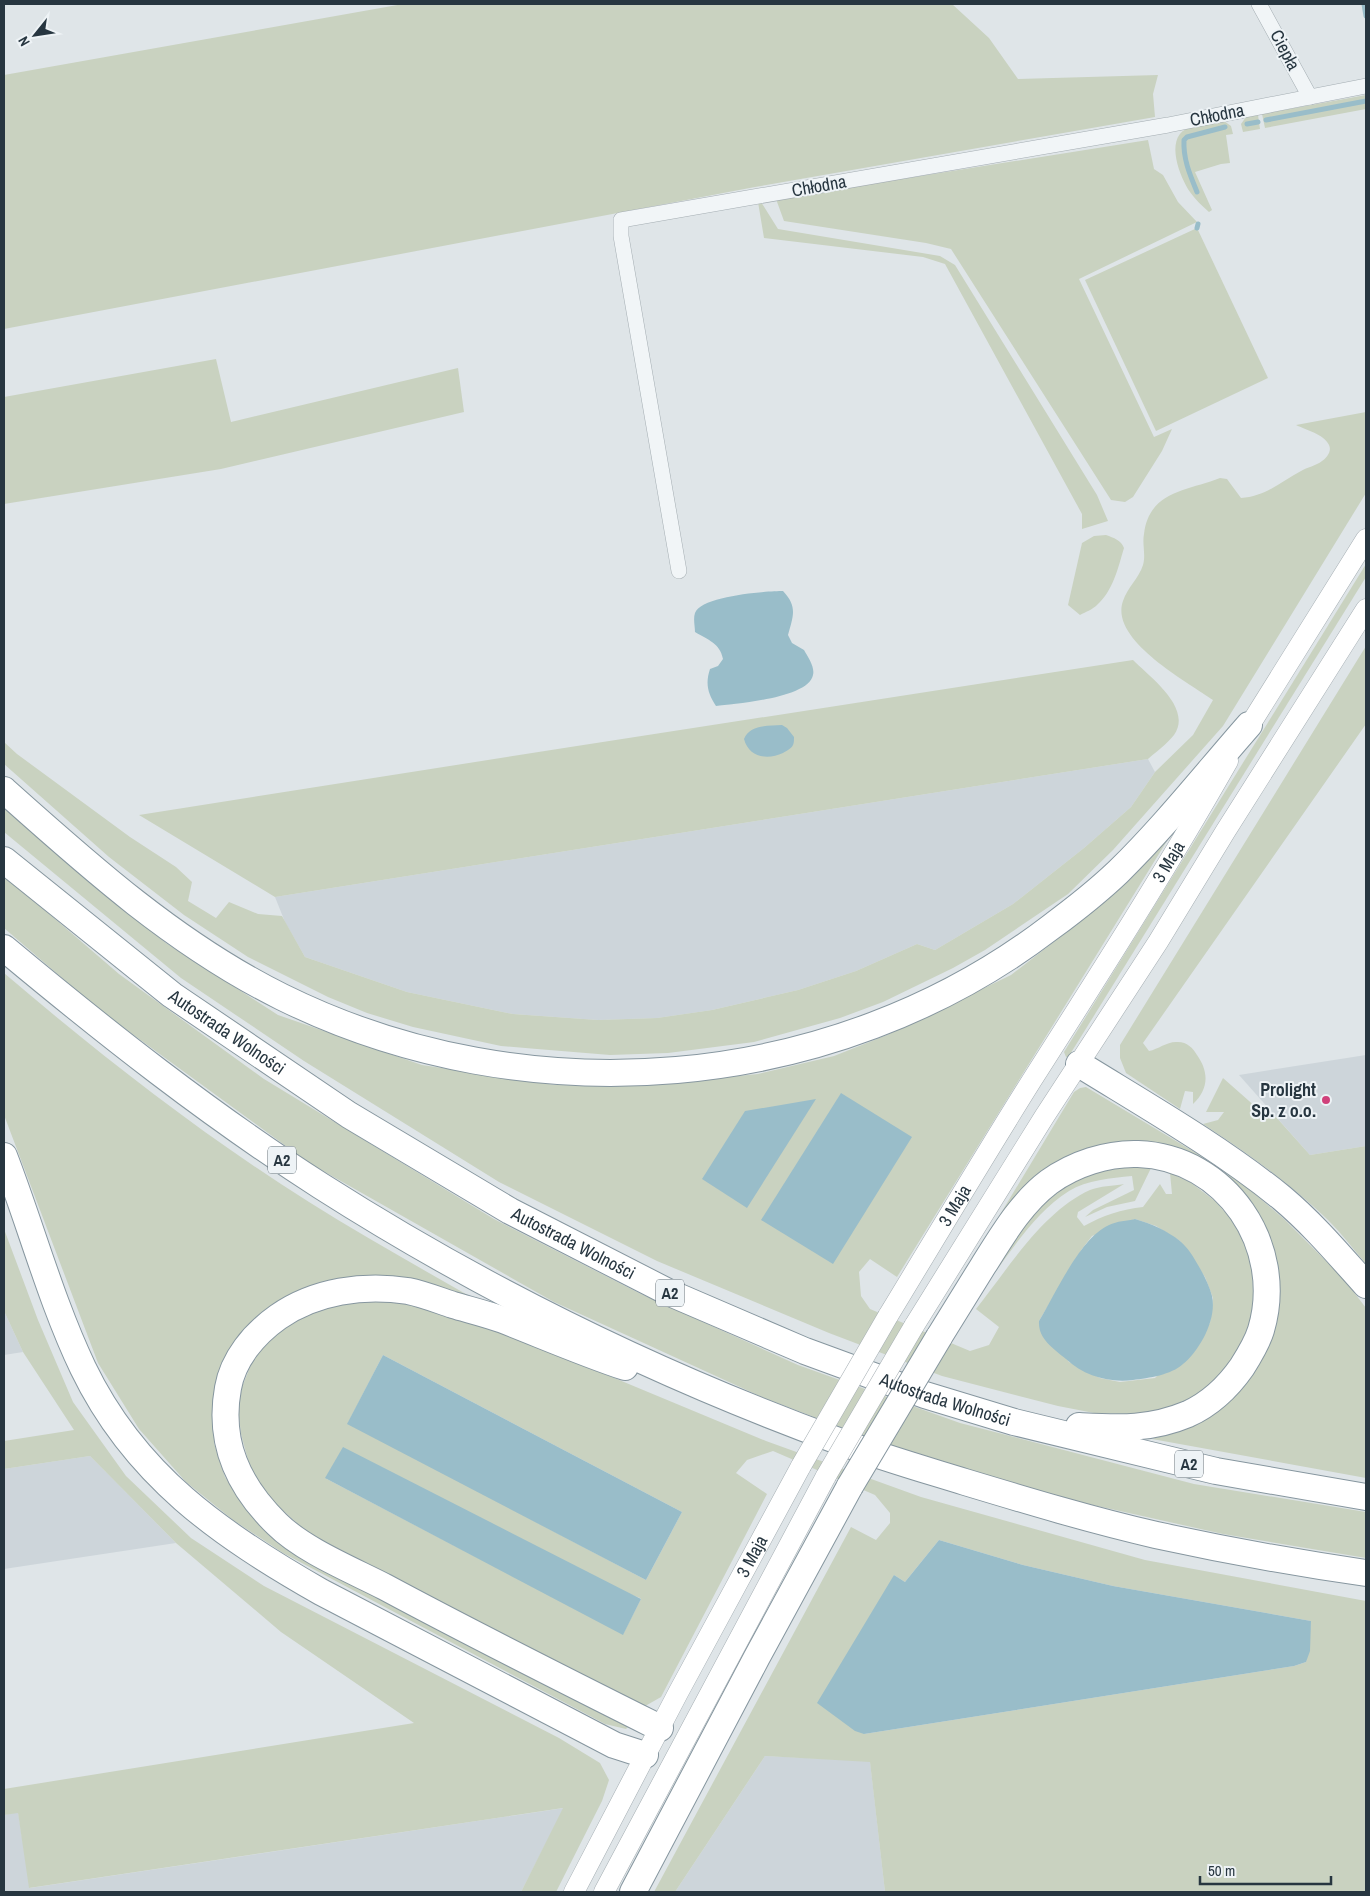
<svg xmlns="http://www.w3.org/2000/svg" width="1370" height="1896" viewBox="0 0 1370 1896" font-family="'Archivo Narrow',sans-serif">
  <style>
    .built { fill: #cdd5da }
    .green { fill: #c9d2c0; fill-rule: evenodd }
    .water { fill: #99bdc9 }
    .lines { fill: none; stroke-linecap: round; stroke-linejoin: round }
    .stream { stroke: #99bdc9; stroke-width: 5 }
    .minor-casing { stroke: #a4adb2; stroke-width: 16 }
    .secondary-casing { stroke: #a4adb2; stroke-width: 21 }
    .motorway-casing { stroke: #86969f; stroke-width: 28 }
    .minor { stroke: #f1f5f7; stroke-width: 15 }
    .secondary { stroke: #fff; stroke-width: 20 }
    .motorway { stroke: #fff; stroke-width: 26 }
    .secondary-bridge-casing { stroke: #a4adb2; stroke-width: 21; stroke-linecap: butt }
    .motorway-bridge-casing { stroke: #86969f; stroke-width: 28; stroke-linecap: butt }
    .secondary-bridge { stroke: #fff; stroke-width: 20 }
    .motorway-bridge { stroke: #fff; stroke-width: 26 }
    .poi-dot { fill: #d0417b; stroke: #eef3f6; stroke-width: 2 }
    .labels { text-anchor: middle; stroke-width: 4; stroke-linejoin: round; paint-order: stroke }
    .shield { fill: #eef3f6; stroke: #636f77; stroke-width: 1 }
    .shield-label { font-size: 16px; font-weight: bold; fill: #273640 }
    .street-label { font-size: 18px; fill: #273640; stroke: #eef3f6 }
    .poi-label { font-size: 18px; font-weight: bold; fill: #273640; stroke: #eef3f6; text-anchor: end }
  </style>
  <rect width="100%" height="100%" fill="#dfe5e8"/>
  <g class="built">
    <path d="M1148,759L1155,772L1131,807L1084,848L1013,904L935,950L917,944L856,971L798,990L712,1010L657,1018L598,1020L513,1014L407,992L305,957L285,922L275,897Z"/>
    <path d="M1366,1055V1146L1310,1155L1239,1075Z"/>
    <path d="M4,1311L23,1352L4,1355Z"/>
    <path d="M90,1456L176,1543L4,1569V1469Z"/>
    <path d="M765,1756L870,1761L885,1892H675Z"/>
    <path d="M564,1808L521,1892H4V1815L18,1812L30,1888Z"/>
  </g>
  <g class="green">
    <path d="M403,4H952L989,38L1018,79L1158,75L1153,94L1155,117L755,187L4,329V75Z"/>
    <path d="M1366,95V109L1265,128L1262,114Z"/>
    <path d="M1258,115L1260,129L1243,132L1241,124L1246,117Z"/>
    <path d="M1224,121L1231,126L1233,134L1226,135L1230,163L1221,164L1195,172L1212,210L1209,212C1202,206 1195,199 1190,192C1180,177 1165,140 1186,129C1196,123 1212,123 1224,121Z"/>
    <path d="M1148,140L1154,169L1163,175L1178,202L1197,222L1079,279L1154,437L1172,429L1162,451L1133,497L1125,502L1111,500L951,249L926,243L784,221L776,199Z"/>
    <path d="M758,202H761L778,229L940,256L955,265L1097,495L1108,521L1082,529V514L945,264L923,257L764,238Z"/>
    <path d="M1197,228L1268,378L1156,431L1085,280Z"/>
    <path d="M216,359L231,422L458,368L464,412L221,469L4,504V397Z"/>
    <path d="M1366,412V493L1223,726L1113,850L1068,894L985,950L953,968L883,1002L840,1018L754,1042L668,1053L610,1055L537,1049L501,1046L413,1027L367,1013L328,997L248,957L184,915L109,857L4,764V742L17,754L130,837L176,867L192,882L188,901L216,918L229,902L258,914L282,916L305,957L407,992L513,1014L598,1020L657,1018L712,1010L798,990L856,971L917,944L935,950L1013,904L1084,848L1131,807L1155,772L1193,735L1213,700C1188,682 1109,640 1123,601C1127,588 1139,578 1143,565C1146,555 1142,544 1144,534C1149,491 1187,491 1220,478L1227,479L1241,498C1264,497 1281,482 1301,471C1307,467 1316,466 1322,461C1327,458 1332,451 1329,445C1324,434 1306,430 1296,425Z"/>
    <path d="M1106,535C1114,538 1121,540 1124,548C1118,568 1113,591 1097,605C1093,609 1086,612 1080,615L1068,605L1082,543L1094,536Z"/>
    <path d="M1366,564V577L1069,1056L1066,1057L1064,1052Z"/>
    <path d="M1366,646V724L1143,1043L1149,1051C1159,1049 1167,1041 1178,1042C1187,1042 1193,1048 1197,1055C1209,1072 1209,1089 1193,1104V1092L1185,1091L1180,1109L1126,1073L1120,1058V1045Z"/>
    <path d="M1133,660C1150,677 1193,708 1174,735C1167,744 1156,752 1148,759L275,897L139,815L564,748Z"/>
    <path d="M4,807L29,830L166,943L278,1015L422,1065L555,1085L636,1086L758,1074L834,1056L887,1035L1011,975L1082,920L1175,828L897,1277L870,1259L859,1272L861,1296L870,1309L970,1351L989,1345L999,1327L976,1309C1008,1269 1042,1212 1090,1190C1100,1186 1113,1186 1124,1184L1078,1212L1077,1217L1084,1226C1102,1216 1122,1209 1143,1207L1160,1184L1166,1194H1172L1170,1173L1190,1182L1215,1201L1232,1220L1252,1258L1253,1294L1252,1318L1240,1345L1225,1370L1205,1389L1180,1405L1138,1414L1094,1413L1058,1406L942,1376L829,1333L657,1261L499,1182L304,1061L181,978L4,832ZM1135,1219L1156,1226L1180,1241L1205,1277L1213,1298L1210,1323L1155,1378L1120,1382L1100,1378L1069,1362L1039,1321L1082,1249L1092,1236Z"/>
    <path d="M4,875L119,974L264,1079L494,1219L641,1294L798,1365L960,1423L1194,1484L1366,1512V1558L1223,1534L1057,1497L914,1455L764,1398L554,1302L309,1163L98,1009L4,928Z"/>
    <path d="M4,973C100,1055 201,1134 309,1202C366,1238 426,1271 485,1305L368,1276L318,1283L287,1297L215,1397L214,1443L225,1477L246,1509L280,1539L628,1727L626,1729L605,1724L283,1553L233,1520L186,1482L139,1429L98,1363L4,1115Z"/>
    <path d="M1223,1078L1257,1108L1276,1117L1310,1155L1366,1146V1264C1354,1250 1342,1234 1328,1220C1290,1183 1247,1153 1203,1124L1218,1120L1224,1112H1206Z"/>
    <path d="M1086,1087L1196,1153L1249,1189L1284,1219L1343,1278L1366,1308V1478L1152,1439L1179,1431L1257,1365L1265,1231L1168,1149L1029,1183L998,1218L1074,1092L1080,1088Z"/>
    <path d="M1134,1167L1151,1168L1135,1201L1107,1207L1085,1217L1093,1210L1134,1190L1132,1176C1111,1178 1087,1180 1069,1191C1033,1214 1010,1253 985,1286L1022,1224L1062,1187L1106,1168Z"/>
    <path d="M4,1229L38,1320L73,1402L126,1476L191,1538L264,1586L559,1738L600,1763L609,1780L602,1801L556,1892H521L563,1808L29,1888L18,1813L4,1815V1789L414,1723L281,1632L176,1543L90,1456L4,1469V1441L74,1430L23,1352L4,1311Z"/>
    <path d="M365,1297L425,1305L535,1345L766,1441L921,1497L1145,1560L1366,1601V1892H885L870,1762L765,1756L675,1892H654L851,1527L876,1540L890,1523V1513L875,1495L773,1451L747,1460L736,1473L767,1494L661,1697L640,1709L310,1535L268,1497L249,1464L241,1434L238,1409L242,1387L252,1362L262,1344L297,1317ZM383,1355L682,1512L646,1580L348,1423ZM325,1478L640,1598L641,1599L623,1634ZM939,1540L1023,1565L1113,1586L1311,1621L1306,1662L1294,1666L864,1734L894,1575L905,1582Z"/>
  </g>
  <g class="water">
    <path d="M783,591C798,607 793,616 788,635L792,643L804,650C808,657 815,667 813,675C809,698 735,704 716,706C708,694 705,684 710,669L718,666L723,659C720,643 708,640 695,632C695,626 693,619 695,613C701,596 766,591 783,591Z"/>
    <path d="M782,725L787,728L794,737C794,740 794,743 793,745C791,749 786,751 783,753C768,760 749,758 744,739C750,724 769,726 782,725Z"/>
    <path d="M841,1093L912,1137L833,1264L761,1220Z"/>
    <path d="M816,1099L747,1208L702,1179L745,1111Z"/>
    <path d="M1135,1219C1152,1224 1166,1230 1180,1241C1188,1248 1193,1256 1198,1265C1204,1275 1209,1285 1212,1296C1217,1319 1200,1350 1183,1364C1171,1375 1149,1378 1133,1380C1109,1383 1084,1376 1066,1359C1053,1348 1038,1339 1039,1321C1056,1293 1080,1238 1109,1225C1117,1221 1127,1221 1135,1219Z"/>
    <path d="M383,1355L682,1512L646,1580L347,1424Z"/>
    <path d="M343,1447L641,1599L623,1635L325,1478Z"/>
    <path d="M939,1540L1023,1565L1113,1586L1311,1621L1310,1651L1306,1662L1294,1666L864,1734L855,1731L817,1703L894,1575L905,1582Z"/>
  </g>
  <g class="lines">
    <g class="stream">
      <path d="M1364,4L1366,16"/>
      <path d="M1266,120L1366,101"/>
      <path d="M1247,124L1258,122"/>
      <path d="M1197,192C1190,175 1183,159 1184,140L1187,137L1225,127"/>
      <path d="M1197,228L1198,224"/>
    </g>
    <g class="minor-casing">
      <g id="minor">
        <path d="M1259,4L1310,97"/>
        <path d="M679,571L621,236V220L1168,125L1366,86"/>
      </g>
    </g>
    <g class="secondary-casing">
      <g id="secondary">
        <path d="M1243,736L1366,539"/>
        <path id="s1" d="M888,1316C936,1237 983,1158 1032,1080C1099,975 1166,870 1228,761"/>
        <path d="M914,1326L1044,1117L1158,942L1225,832L1366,609"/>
        <path id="s2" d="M574,1892L678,1693L801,1466"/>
        <path d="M604,1892L826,1476"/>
      </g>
    </g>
    <g class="motorway-casing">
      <g id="motorway">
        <path d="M4,790C90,867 177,945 282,997C527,1118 833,1094 1051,927C1074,910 1097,892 1118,872C1165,826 1206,774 1249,725"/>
        <path id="s3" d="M4,860L172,995L349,1115L510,1211L670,1293L805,1351L925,1395L1014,1422L1216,1471L1366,1497"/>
        <path d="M4,948C106,1033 210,1115 321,1186C484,1290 660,1376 841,1442C881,1457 923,1469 965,1482C1028,1501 1091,1520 1156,1535C1225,1550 1296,1563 1366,1573"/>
        <path d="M1079,1064C1147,1106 1219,1147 1282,1198C1313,1224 1339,1255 1366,1285"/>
        <path d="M4,1156C31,1226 51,1301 83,1368C135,1476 221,1535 321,1592L614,1745L645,1755"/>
        <path d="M939,1337C954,1313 969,1289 983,1266C1002,1236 1021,1203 1049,1182C1074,1164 1107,1153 1138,1154C1226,1157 1286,1246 1261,1330C1257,1343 1249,1356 1242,1367C1228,1387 1210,1404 1188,1414C1150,1430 1119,1428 1079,1426"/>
        <path d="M625,1367C583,1353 544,1336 503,1320C487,1314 470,1310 453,1305C438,1300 423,1294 408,1291C364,1284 315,1291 278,1317C254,1334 233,1359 228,1388C218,1442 238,1486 277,1524C303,1550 352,1570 385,1587C476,1636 568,1682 660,1728"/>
        <path d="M633,1892L757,1657L850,1486"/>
      </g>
    </g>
    <use href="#minor" class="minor"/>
    <use href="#secondary" class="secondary"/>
    <use href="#motorway" class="motorway"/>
    <g class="secondary-bridge-casing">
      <g id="secondary-bridge">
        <path d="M801,1466L888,1316"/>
        <path d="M826,1476L914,1326"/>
      </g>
    </g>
    <g class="motorway-bridge-casing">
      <path id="motorway-bridge" d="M850,1486L939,1337"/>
    </g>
    <use href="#secondary-bridge" class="secondary-bridge"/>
    <use href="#motorway-bridge" class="motorway-bridge"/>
  </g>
  <circle class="poi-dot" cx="1326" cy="1100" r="5"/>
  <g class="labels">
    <g class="shield">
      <rect x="268" y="1146.5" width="28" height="27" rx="4"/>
      <rect x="656" y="1279.5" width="28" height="27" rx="4"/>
      <rect x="1175" y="1450.5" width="28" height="27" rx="4"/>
    </g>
    <g class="shield-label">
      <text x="282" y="1166">A2</text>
      <text x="670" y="1299">A2</text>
      <text x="1189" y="1470">A2</text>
    </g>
    <g class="street-label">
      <text transform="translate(1285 50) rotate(62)" y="6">Ciepła</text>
      <text transform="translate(1217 115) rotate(-11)" y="6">Chłodna</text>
      <text transform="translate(819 186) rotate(-10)" y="6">Chłodna</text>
      <text dy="6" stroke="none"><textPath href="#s1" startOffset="534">3 Maja</textPath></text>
      <text dy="6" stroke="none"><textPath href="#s3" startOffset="282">Autostrada Wolności</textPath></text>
      <text dy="6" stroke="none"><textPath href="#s1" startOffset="129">3 Maja</textPath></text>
      <text dy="6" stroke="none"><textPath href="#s3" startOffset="688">Autostrada Wolności</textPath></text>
      <text dy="6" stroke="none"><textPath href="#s3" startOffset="1092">Autostrada Wolności</textPath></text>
      <text dy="6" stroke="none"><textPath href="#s2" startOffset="380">3 Maja</textPath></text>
    </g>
    <g class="poi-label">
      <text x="1316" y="1096">Prolight<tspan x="1316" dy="21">Sp. z o.o.</tspan></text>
    </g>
  </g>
  <rect width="1370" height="1896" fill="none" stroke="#273640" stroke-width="10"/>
  <g transform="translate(35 35) rotate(240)" stroke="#eef3f6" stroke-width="4" paint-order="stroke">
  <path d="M0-4L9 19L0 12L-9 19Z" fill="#273640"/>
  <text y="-8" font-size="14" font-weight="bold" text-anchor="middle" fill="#273640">N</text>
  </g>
  <path d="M1200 1876v8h131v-8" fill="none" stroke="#273640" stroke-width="2.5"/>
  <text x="1208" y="1876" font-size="15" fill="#273640" stroke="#eef3f6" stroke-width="4" paint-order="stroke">50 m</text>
</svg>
